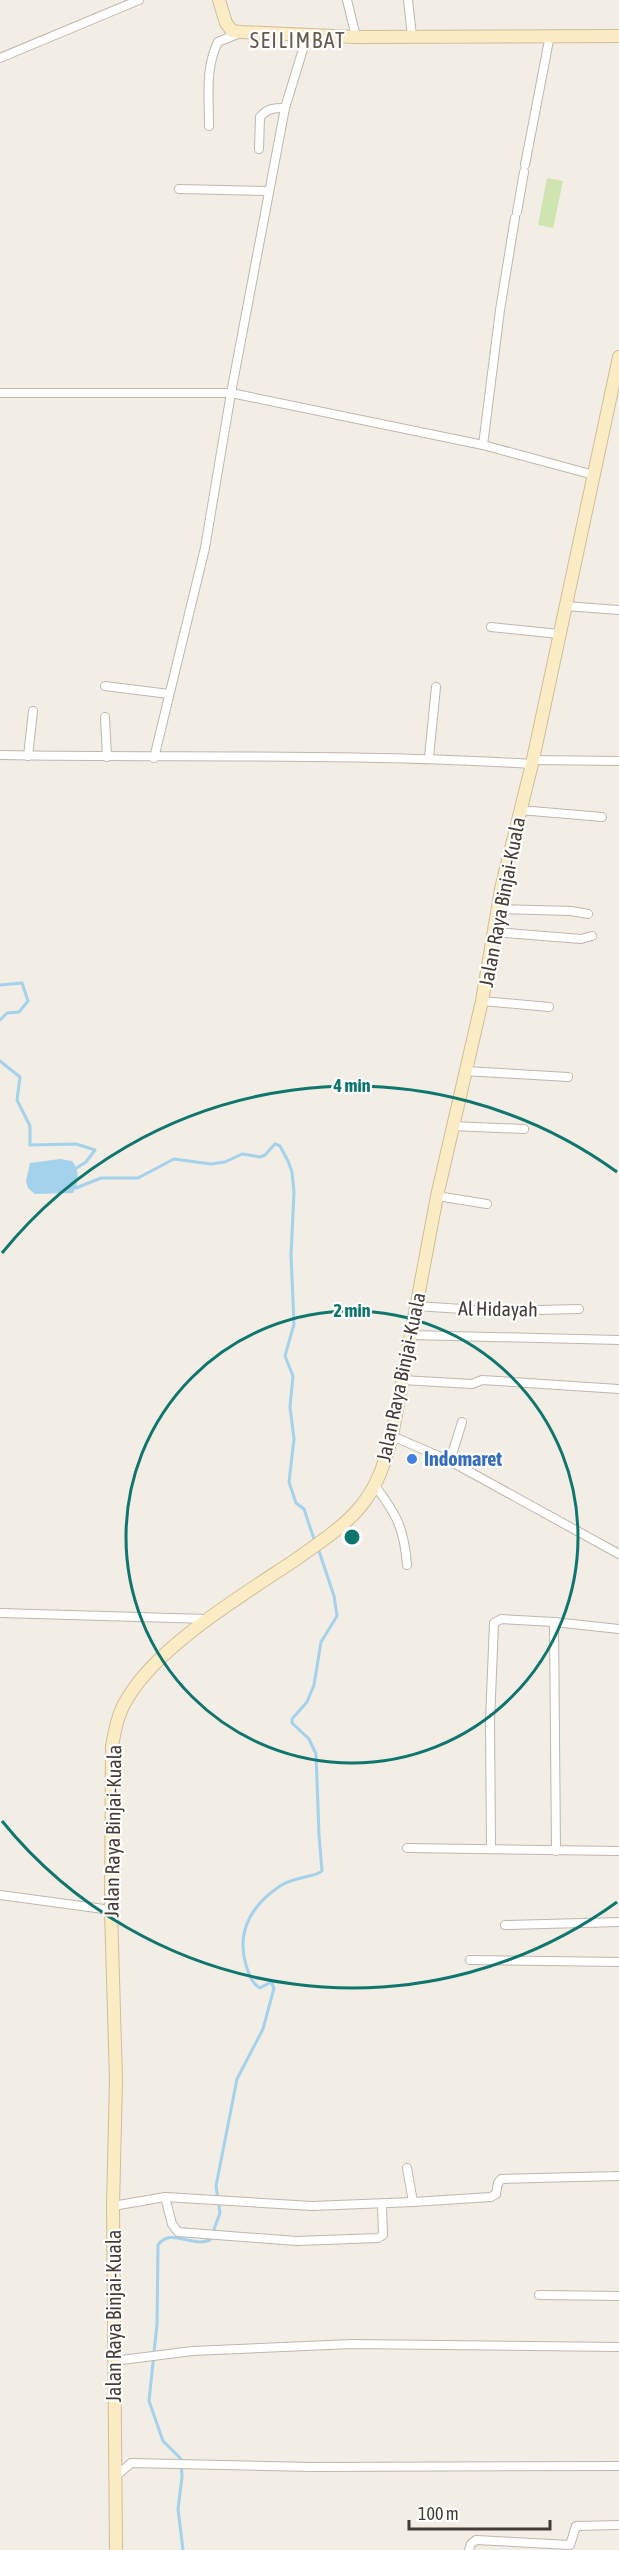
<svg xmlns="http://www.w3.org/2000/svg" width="619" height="2550" viewBox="0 0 619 2550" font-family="'Asap Condensed',sans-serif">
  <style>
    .green { fill: #cfe4b0 }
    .water { fill: #a4d2ec }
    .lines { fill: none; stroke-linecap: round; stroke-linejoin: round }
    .stream { stroke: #a4d2ec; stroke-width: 3 }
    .street-casing { stroke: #c0b7ab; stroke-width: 10 }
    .secondary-casing { stroke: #cfbe97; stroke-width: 14 }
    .street { stroke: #fff; stroke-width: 8 }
    .secondary { stroke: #fcecc5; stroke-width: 12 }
    .ring { fill: none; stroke: #0f766e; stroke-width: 3 }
    .shop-dot { fill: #3f7fe0; stroke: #fff; stroke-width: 2 }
    .labels { text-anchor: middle; stroke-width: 4.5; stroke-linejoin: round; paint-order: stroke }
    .street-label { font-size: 20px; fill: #443d35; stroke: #fff }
    .shop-label { font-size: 20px; font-weight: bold; fill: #366cbe; stroke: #fff; text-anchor: start }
    .quarter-label { font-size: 22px; letter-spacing: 1.5px; fill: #665b4d; stroke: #fff }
    .centre { fill: #0f766e; stroke: #fff; stroke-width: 3 }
    .ring-label { font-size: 18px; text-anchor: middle; font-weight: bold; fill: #0f766e; stroke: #fff; stroke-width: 4.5; stroke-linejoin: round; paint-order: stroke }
  </style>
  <rect width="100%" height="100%" fill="#f2ede5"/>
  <path class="green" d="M547,178L563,181L553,228L538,225Z"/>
  <path class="water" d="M60,1159L72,1161C80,1170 79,1183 73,1193L35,1194L28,1188L26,1181L30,1163Z"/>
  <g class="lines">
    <g class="stream">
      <path d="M0,985L22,983L28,1001L19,1012L7,1013L0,1020"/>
      <path d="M0,1061L20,1077L17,1100L30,1126V1145L76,1144L95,1150L86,1162L75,1169"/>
      <path d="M74,1186L76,1188L101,1178H138L174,1159L211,1164L225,1162L242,1154L260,1157L265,1155L275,1144L280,1146L288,1161L292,1172L294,1192L291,1255L294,1324L285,1356L293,1376L290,1407L294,1439L289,1482L296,1503L304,1509L315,1542"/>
      <path d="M183,2550L178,2509L182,2477L181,2459L163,2441L149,2401L157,2324L158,2245C171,2227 191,2248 210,2240L220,2213L216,2186L237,2079L263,2029L274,1988L271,1982L260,1988C252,1984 249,1974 246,1965C236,1931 252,1905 280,1886C293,1877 316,1877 322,1871L319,1835L316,1754L309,1739L292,1723V1719L307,1702L314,1685L321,1642L337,1616L334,1596L318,1548"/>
    </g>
    <g class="street-casing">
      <g id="street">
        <path d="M347,0L356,37"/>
        <path d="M408,0L412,36"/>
        <path d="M0,58L139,0"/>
        <path d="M209,126C209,97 205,68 218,42L240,33"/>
        <path d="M259,149L260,117C268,108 274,108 285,108"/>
        <path d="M525,165L550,35"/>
        <path d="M179,189L268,191"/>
        <path d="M517,212L524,172"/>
        <path d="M0,393H231L483,445L594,475"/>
        <path d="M483,445L500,310L515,218"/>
        <path d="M565,606L619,610"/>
        <path d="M491,627L559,634"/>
        <path d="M105,686L169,694"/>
        <path d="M105,717L107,757"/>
        <path d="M0,755C178,758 355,753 532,764"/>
        <path d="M28,756L33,711"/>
        <path d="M429,757L436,687"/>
        <path d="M154,758L205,548L231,393L285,108L307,36"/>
        <path d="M533,760L619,761"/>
        <path d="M520,810L602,817"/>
        <path d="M498,909L571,911L588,914"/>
        <path d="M494,932L581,939L592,936"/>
        <path d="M482,1001L549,1007"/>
        <path d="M465,1071L568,1077"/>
        <path d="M452,1126L524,1129"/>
        <path d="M437,1196L487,1204"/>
        <path d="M416,1306L493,1311L579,1309"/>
        <path d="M411,1335L619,1340"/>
        <path d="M402,1380L472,1384L482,1380L619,1389"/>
        <path d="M392,1436L450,1461L619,1554"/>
        <path d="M450,1461L462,1422"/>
        <path d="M375,1486C397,1515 404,1528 407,1565"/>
        <path d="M0,1613L208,1619"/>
        <path d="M407,1848L619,1851"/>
        <path d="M491,1848L490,1721L494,1623L501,1619L554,1622"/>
        <path d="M556,1851L554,1622L619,1629"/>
        <path d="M0,1895L111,1910"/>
        <path d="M505,1925L619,1922"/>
        <path d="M470,1960L619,1962"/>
        <path d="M407,2168L413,2202L491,2197L496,2194L498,2183L501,2179L619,2176"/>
        <path d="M165,2197L172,2224L178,2232L297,2241L378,2238L383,2235L382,2205"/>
        <path d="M113,2206L165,2197L312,2206L413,2202"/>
        <path d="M539,2295L619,2296"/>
        <path d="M114,2361L192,2351L352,2344L619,2347"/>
        <path d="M115,2477L131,2463L313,2467L619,2466"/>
        <path d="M469,2550L471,2544L476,2540L570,2545L576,2526L619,2525"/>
      </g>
    </g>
    <g class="secondary-casing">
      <g id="secondary">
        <path d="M219,0L226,23L232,31L241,32L356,37L619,36"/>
        <path d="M116,2550L113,2206L116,2080L111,1910L112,1746C115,1730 118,1713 127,1699C159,1644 245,1594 298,1558C320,1542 344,1527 361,1506C378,1485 385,1462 392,1436L437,1196L482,1001L501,889L532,764L619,357"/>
      </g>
    </g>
    <use href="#street" class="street"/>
    <use href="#secondary" class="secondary"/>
  </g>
  <g class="ring">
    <circle cx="352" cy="1537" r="226"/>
    <path d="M617 1902A451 451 0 0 1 2 1821M2 1253A451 451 0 0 1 617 1172"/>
  </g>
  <circle class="shop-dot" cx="412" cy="1459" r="6"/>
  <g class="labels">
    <g class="street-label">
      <text transform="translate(502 902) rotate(-79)" y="7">Jalan Raya Binjai-Kuala</text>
      <text transform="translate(498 1309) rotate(1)" y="7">Al Hidayah</text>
      <text transform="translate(401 1377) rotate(-78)" y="7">Jalan Raya Binjai-Kuala</text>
      <text transform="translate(113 1831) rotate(-89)" y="7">Jalan Raya Binjai-Kuala</text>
      <text transform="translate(114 2316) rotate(-90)" y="7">Jalan Raya Binjai-Kuala</text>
    </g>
    <g class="shop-label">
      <text x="424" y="1466">Indomaret</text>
    </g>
    <g class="quarter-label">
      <text x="298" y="48">SEILIMBAT</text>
    </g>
  </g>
  <circle cx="352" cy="1537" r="9" class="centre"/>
  <g class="ring-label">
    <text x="352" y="1092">4 min</text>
    <text x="352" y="1317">2 min</text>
  </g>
  <path d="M409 2520v9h141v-9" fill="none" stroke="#443d35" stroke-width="3"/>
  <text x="418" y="2520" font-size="18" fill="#443d35" stroke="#ffffff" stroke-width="4.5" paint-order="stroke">100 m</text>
</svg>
